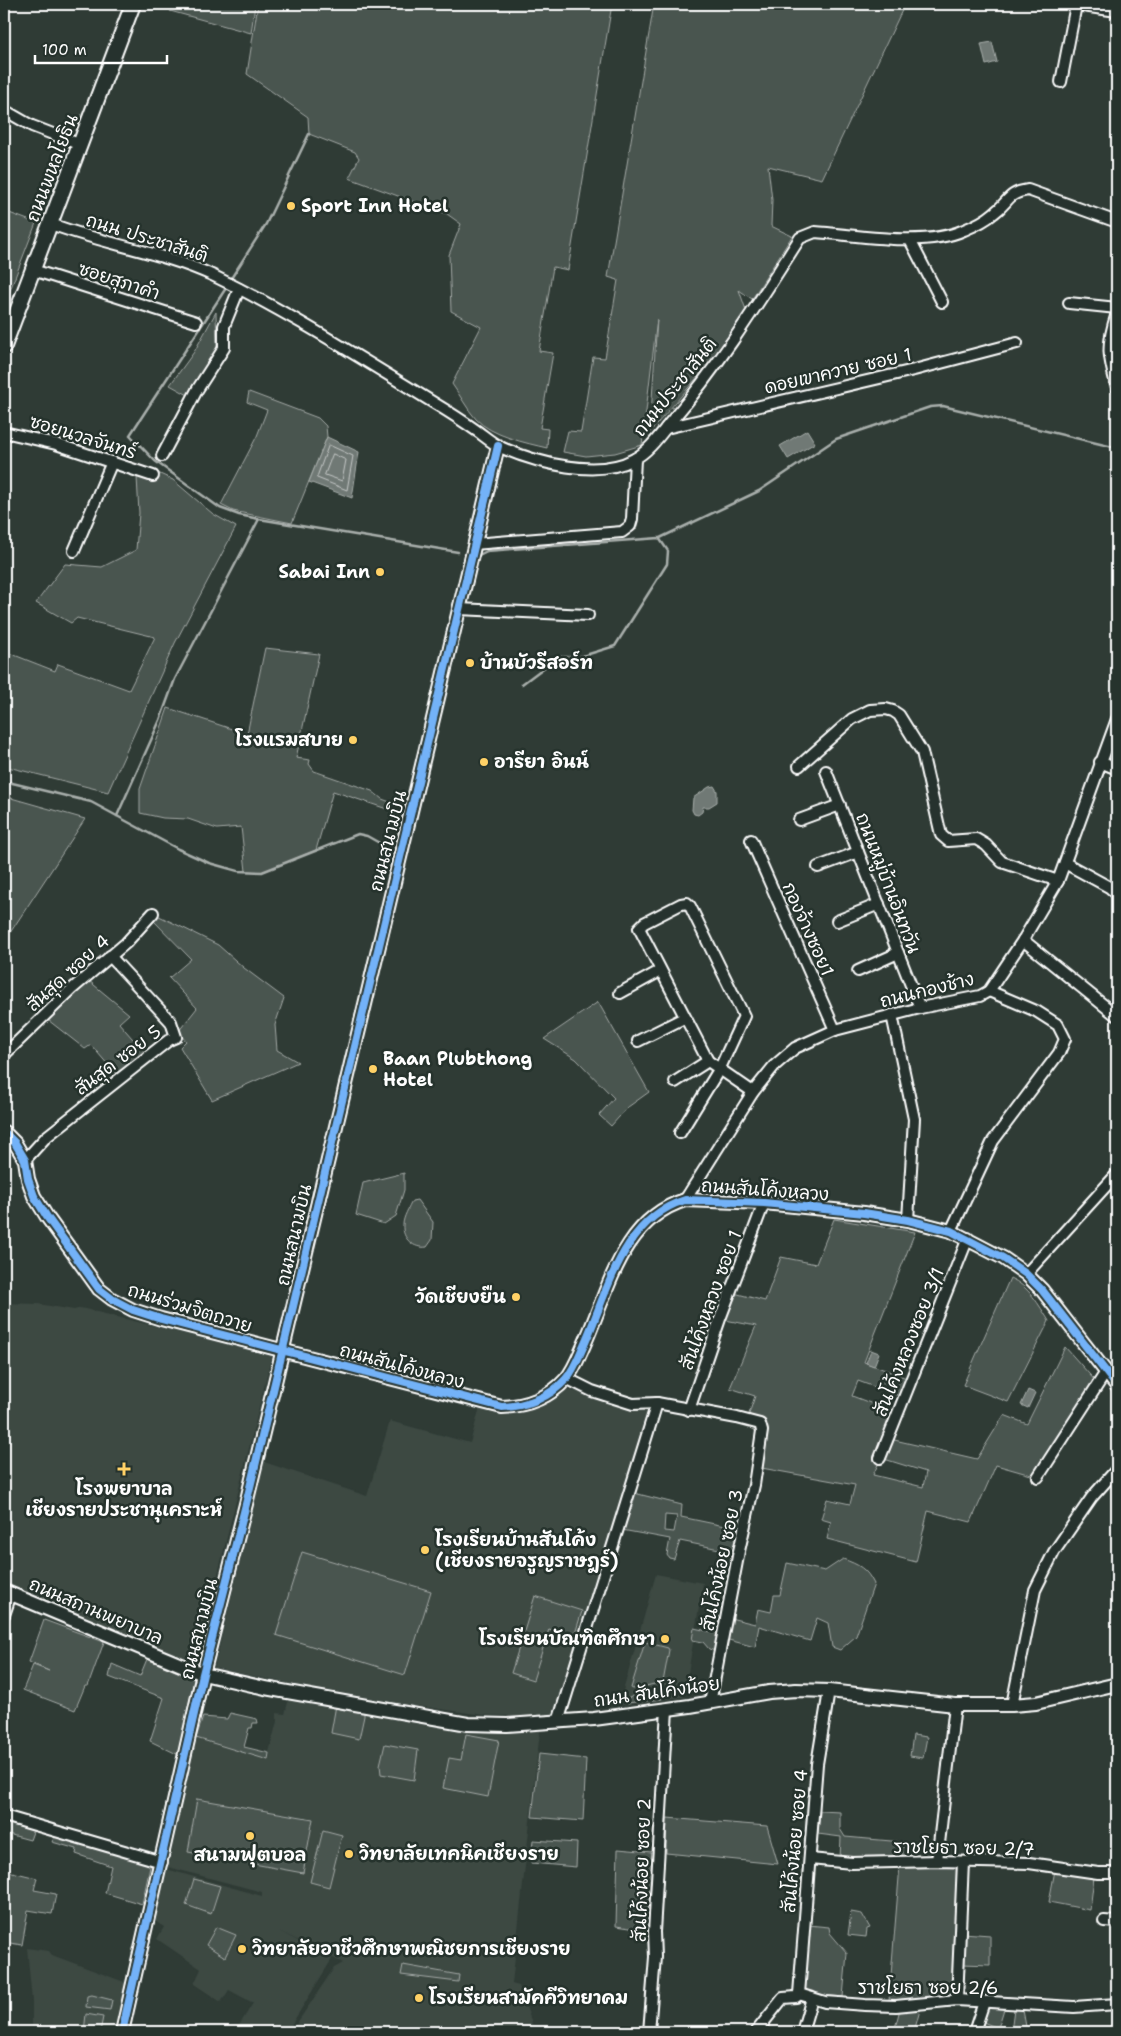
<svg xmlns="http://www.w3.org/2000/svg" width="1121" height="2036" viewBox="0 0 1121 2036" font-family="'Shantell Sans','Playpen Sans Thai',sans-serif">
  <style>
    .built { fill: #3c4842 }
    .green { fill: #4a544f; stroke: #a4aaa7; fill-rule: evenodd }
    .water { fill: #707975; stroke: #a9afac }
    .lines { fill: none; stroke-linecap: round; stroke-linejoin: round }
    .shore { stroke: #c6c9c8; stroke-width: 1 }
    .stream { stroke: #a9afac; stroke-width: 2.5 }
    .minor-casing { stroke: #fff; stroke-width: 14 }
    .tertiary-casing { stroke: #fff; stroke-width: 16 }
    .secondary-casing { stroke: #fff; stroke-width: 18 }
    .minor { stroke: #26332d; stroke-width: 10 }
    .tertiary { stroke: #26332d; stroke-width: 12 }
    .secondary { stroke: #26332d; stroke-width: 14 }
    .cycleway-casing { stroke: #26332d; stroke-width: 11 }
    .cycleway { stroke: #73b2f8; stroke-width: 8 }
    .poi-dot { fill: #ffd166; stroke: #26332d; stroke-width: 2 }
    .labels { text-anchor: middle; stroke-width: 5; stroke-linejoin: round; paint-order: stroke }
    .street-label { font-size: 18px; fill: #fff; stroke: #26332d }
    .poi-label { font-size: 18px; font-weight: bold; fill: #fff; stroke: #26332d; text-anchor: start }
  </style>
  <rect width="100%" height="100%" fill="#2f3b35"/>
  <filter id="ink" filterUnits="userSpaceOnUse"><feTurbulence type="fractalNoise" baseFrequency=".02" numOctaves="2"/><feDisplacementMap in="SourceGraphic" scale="10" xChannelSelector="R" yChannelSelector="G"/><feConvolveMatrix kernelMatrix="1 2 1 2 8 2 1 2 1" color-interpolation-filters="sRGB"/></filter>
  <g filter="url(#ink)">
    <g class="built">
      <path d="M4,1303L38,1304L74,1310L81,1308L272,1355L196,1663L4,1583Z"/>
      <path d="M566,1389L651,1411L555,1718L484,1715L357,1698L214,1668L264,1462L367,1496L390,1421L470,1443L480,1407L510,1413L549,1400Z"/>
      <path d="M656,1574L703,1583L684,1697L619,1705Z"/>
      <path d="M289,1698L334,1707L336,1705L497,1732L540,1731L512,1984L519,1986L535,2032H291L334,1968L343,1963L279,1931L332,1959L287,2032H235L253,2003L229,1990L221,2002L194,1984L201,1969L157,1939L164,1927L152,1919L166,1869L262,1896V1892L168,1867L196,1738L267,1760L277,1721V1713L285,1714Z"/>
      <path d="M27,1948L49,1951L52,1955L127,1983L113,2032H32V2001Z"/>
    </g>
    <g class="green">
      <path d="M173,4L255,5L251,33L170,11Z"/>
      <path d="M258,4H612L568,270L553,267L539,351L553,353L540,428L548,429L547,448C526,443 492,436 476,419C467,409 460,395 452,384L481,327L451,311L449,255L461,224L447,214L349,178L359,158L355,152L309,134L308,117L247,74Z"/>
      <path d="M654,4H905L822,179L768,166L772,200L771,226L792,236L752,299L739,290L746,310L708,365L650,432L657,319L642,445L615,453L586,456L563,452L568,431L581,432L593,357L605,358L618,280L608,277Z"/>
      <path d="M4,211L36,223L4,306Z"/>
      <path d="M216,312L217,352L190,396L170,385L194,352Z"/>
      <path d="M249,392L318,418L326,426L327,437L292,523L233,511L221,505L257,436L267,410L247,402Z"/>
      <path d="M147,468L173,480L213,514L236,527L175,643L108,792L4,766V661L9,653L55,671L58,664L129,690L155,637L77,618L71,623L36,603L65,564L102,567L136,550L139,513L137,477Z"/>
      <path d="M265,648L319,654L296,758L310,760L309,764L314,771L372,791L382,799L398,805L396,812L333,791L316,850L262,872L246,871L241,827L217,829L188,819L163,818L140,813V789L168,708L247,734Z"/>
      <path d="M4,796L85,819L4,942Z"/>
      <path d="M153,913L218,945L244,968L284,998L275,1025L277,1050L298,1062L212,1100L180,1047L186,1041L178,1032L197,1008L169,978L191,959L154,921Z"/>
      <path d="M88,980L129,1014L119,1023L145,1053L116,1074L91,1045L85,1049L48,1020Z"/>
      <path d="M598,1002L649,1092L628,1107L611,1126L599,1115L614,1098L576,1059L544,1039Z"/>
      <path d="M404,1173V1190L396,1216L384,1224L356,1215L363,1183Z"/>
      <path d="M417,1200L433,1222L432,1240L427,1247C414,1249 402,1239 403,1225C403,1217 409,1208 412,1201Z"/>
      <path d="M834,1219L915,1232L864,1362L912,1380L905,1398L858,1381L852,1396L899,1414L890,1439L977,1459L1004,1415L1027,1424L1065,1347L1098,1384L1038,1477L996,1465L971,1522L928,1511L916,1562L827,1539L831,1522L821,1519L827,1499L850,1504L855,1485L756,1467L762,1433L763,1419L748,1417L755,1396L730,1388L756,1326L720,1319L730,1292L765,1301L781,1257L816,1264ZM881,1458L926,1472L923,1487L873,1475Z"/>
      <path d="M1010,1278C1029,1286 1039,1305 1049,1321L1008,1402L963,1385Z"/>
      <path d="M634,1493L682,1505L681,1517L739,1529L734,1552L680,1541L674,1559L669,1558L667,1555L670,1539L622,1530ZM665,1515L677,1516L674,1532L664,1531Z"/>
      <path d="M302,1552L431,1591L405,1675L276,1635Z"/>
      <path d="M843,1559C859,1565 866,1568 874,1584L856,1636L840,1650L832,1647L828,1623L817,1618L810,1641L759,1626L755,1647L725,1639L730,1618L755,1624L758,1609L771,1612L774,1595H780L787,1563L825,1571Z"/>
      <path d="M535,1596L582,1611L574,1637L549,1629L533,1680L511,1673Z"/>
      <path d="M44,1620L104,1642L88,1686H85L75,1710L23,1690L33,1665L49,1671L29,1662Z"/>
      <path d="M717,1622L722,1624L718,1652L709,1649L703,1642L692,1640L694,1628L712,1632Z"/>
      <path d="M645,1642L668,1648L669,1650L663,1682L633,1689L631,1688Z"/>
      <path d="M147,1659L194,1679L179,1755L150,1741L164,1698L109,1677L112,1664L140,1676Z"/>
      <path d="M649,1691L659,1693L662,1699L627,1703V1699L637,1694Z"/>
      <path d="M336,1705L364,1709V1716L359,1739L331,1733Z"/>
      <path d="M230,1713L257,1719L258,1723H253L252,1728H249L244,1747L269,1753L268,1760L196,1738L203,1717L227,1719Z"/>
      <path d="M466,1734L499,1740L488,1797L443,1788L449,1758L461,1760Z"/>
      <path d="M913,1735L927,1737L923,1758L910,1756Z"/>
      <path d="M385,1744L418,1750L414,1780L381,1774L380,1765Z"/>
      <path d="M539,1754L586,1759L583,1821L532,1817Z"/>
      <path d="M197,1799L313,1819L303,1873L188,1852Z"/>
      <path d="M820,1811L840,1812V1829L845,1837L903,1842V1857L840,1859L841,1837L818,1834Z"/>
      <path d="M667,1818L767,1826L778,1864L666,1853Z"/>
      <path d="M4,1821L34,1829L30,1840L4,1833Z"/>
      <path d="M323,1830L342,1835L329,1887L310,1882Z"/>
      <path d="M56,1834L151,1862L142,1904L105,1893L111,1866L76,1854L77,1849L52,1842Z"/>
      <path d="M533,1840L577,1843L576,1867L531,1863Z"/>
      <path d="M618,1849L652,1852L656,1856L651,1931L616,1926Z"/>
      <path d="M900,1865L958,1866V1895L951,1996L889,2000Z"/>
      <path d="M4,1870L37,1878L34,1890L56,1894L52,1914L28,1910L22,1945L4,1942Z"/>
      <path d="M1055,1870L1094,1877L1090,1910L1049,1902Z"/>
      <path d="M194,1879L220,1886L211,1914L186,1905Z"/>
      <path d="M851,1912L862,1914L870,1928L867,1929L866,1937L848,1935Z"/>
      <path d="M808,1925L829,1927L830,1933L847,1953L843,1997L803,1993Z"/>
      <path d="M216,1927L236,1935L225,1957L206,1945Z"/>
      <path d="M963,1933L990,1935V1965L963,1964Z"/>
      <path d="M403,1965L459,1975L458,1982L401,1975Z"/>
      <path d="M92,1995L112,2000L110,2010L86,2007L87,1996Z"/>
      <path d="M988,2007L1004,2009L998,2028L983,2022Z"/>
      <path d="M900,2009L920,2010L914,2032H894Z"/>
      <path d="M1014,2009L1023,2010L1027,2032H995L997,2029L1011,2031Z"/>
      <path d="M86,2014L103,2017L100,2032H84Z"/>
    </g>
    <g class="water">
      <path d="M992,42L997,62L986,65L981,44Z"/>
      <path d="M807,430L815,443L788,459L780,446Z"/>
      <path d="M327,437L359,452L352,498L309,482Z"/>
      <path d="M714,786L717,791V802L709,807H703L702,812L698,815L694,814L692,810L693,798L709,787Z"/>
      <path d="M871,1350L879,1353L874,1366L866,1363Z"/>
      <path d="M1028,1390L1035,1393L1028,1408L1021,1405Z"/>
    </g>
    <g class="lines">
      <g class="shore">
        <path d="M329,445L353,456L347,490L317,478Z"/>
        <path d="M333,454L346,460L342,481L325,475Z"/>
      </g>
      <g class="stream">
        <path d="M230,280L266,224L309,134"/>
        <path d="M228,285L130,435L155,461L220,508L239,515L259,519"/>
        <path d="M660,538L759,491L836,439L930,407L943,406L1117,448"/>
        <path d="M477,556L487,551L659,538L668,551L667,564L615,646L579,657H558L522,684"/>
        <path d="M4,781L91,802L178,849L209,863L238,871L262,872L358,834L367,836L383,845"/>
        <path d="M117,816L160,720L175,679L259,519L458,552"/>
      </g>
      <g class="minor-casing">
        <g id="minor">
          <path d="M1061,82L1076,5L1117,11"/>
          <path d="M4,110L32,126L81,145"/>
          <path d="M51,224C104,244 162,252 214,276C290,313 362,359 434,403C449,412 463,421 477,431C484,436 492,443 500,447C536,463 598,479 634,459C650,451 662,432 673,419C721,363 760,300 800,238L815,232C859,235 924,248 964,230C974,226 986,220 994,213C1009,202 1007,193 1028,190L1117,222"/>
          <path d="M910,240L942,302"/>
          <path d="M33,270L196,322"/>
          <path d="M1069,303L1117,308"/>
          <path d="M1117,313C1106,346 1108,355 1117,388"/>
          <path d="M666,428L914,370L1017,343"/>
          <path d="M4,432L56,444L153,476"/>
          <path d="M162,456L197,390L224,348V326L239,289"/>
          <path d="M474,544L622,532L630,526L632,519L635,459"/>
          <path d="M74,551L112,462"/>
          <path d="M459,609L588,615"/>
          <path d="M1100,762L1117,769"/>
          <path d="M799,766L852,719L870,710L886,709L893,711L899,715L922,752L941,835L948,841L976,839L986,845L1002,862L1058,881"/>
          <path d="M826,771L920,1008"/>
          <path d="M799,820L840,805"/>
          <path d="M751,840L835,1030"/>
          <path d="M1065,863L1109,887L1117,894"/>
          <path d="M818,867L858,852"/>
          <path d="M837,921L879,904"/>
          <path d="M1023,940L1117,1016"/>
          <path d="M858,971L898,953"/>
          <path d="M620,993L660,971"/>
          <path d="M892,1015L914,1119L908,1220"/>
          <path d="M638,1041L684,1018"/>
          <path d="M4,1055L72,989L126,943L153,913"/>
          <path d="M675,1082L708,1061"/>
          <path d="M680,1133L720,1068L744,1016L690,906L687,903L681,904L644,923L639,928L708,1061L753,1092"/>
          <path d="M25,1160L46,1137L169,1040L176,1037L171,1022L110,956"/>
          <path d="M685,1200L753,1092L774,1066L795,1048L835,1030L920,1008L980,996L989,991L1023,940L1058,881L1117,719"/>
          <path d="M951,1231L993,1141L1059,1053L1065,1039L1058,1025L1036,1011L989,991"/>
          <path d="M1026,1274L1117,1174"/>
          <path d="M566,1378L592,1391L633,1404L657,1403L737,1418L760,1424L762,1431L754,1485L739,1551L710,1703"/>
          <path d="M689,1410L720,1319L764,1203"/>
          <path d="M880,1458L968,1238"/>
          <path d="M1038,1477L1106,1372"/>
          <path d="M4,1615L11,1594"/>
          <path d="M1012,1705L1035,1590L1054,1552L1092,1497L1117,1469"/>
          <path d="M558,1722L657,1403"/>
          <path d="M4,1816L162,1862"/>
          <path d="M810,1859L852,1863L937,1861L1029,1863L1098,1873H1117"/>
          <path d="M937,1861L955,1705"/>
          <path d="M1104,1921L1117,1922"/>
          <path d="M799,1994L825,2002L865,2005L896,2006L957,2000L1074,2007L1117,2004"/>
          <path d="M799,1994L817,1764L829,1691"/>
          <path d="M957,2000L963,1862"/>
          <path d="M649,2032L655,1957L654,1932L667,1709"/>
          <path d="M756,2032L783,1998L796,1997L799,1994"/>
          <path d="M802,2032L812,1998"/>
          <path d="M974,2032L984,2002"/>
        </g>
      </g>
      <g class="tertiary-casing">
        <g id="tertiary">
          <path d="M4,1132L15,1143L25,1160L28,1179L34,1196L47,1217L99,1289L112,1299L133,1310L161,1319L502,1407C526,1406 549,1398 566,1379C574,1370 579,1356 584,1345C608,1292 622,1219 685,1200L764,1203L864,1213L908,1220L951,1231L1003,1258L1026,1274L1042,1290L1117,1386"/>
          <path d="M4,1591L203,1674L265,1688L468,1724L507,1725L594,1719L690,1706L769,1692L796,1690L829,1691L955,1705H1012L1036,1703L1117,1684"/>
          <path d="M122,2032L203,1674L246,1504L498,446"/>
        </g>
      </g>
      <g class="secondary-casing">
        <path id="secondary" d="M4,346L133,4"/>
      </g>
      <use href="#minor" class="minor"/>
      <use href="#tertiary" class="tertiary"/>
      <use href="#secondary" class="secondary"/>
      <g class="cycleway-casing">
        <g id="cycleway">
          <path d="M4,1132L15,1143L25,1160L28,1179L34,1196L47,1217L99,1289L112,1299L133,1310L161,1319L502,1407C526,1406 549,1398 566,1379C574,1370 579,1356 584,1345C608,1292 622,1219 685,1200L764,1203L864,1213L908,1220L951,1231L1003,1258L1026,1274L1042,1290L1117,1386"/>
          <path d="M122,2032L203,1674L246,1504L498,446"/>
        </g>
      </g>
      <use href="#cycleway" class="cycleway"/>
    </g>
  </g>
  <g class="poi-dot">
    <circle cx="291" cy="206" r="5"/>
    <circle cx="380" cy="572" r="5"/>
    <circle cx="470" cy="663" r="5"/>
    <circle cx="353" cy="740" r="5"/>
    <circle cx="484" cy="762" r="5"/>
    <circle cx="373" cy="1069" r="5"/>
    <circle cx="516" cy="1297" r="5"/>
    <path d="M121.5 1461.5h5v5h5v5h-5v5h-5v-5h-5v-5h5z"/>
    <circle cx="425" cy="1550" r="5"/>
    <circle cx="665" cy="1639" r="5"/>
    <circle cx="250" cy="1836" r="5"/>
    <circle cx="349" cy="1854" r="5"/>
    <circle cx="242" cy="1949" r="5"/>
    <circle cx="419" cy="1998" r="5"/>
  </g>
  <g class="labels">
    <g class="street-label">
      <text transform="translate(52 168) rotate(-69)" y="6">ถนนพหลโยธิน</text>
      <text transform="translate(147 238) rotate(17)" y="6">ถนน ประชาสันติ</text>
      <text transform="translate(119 281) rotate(18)" y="6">ซอยสุภาคำ</text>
      <text transform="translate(838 371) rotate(-13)" y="6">ดอยเขาควาย ซอย 1</text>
      <text transform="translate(675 387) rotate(-51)" y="6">ถนนประชาสันติ</text>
      <text transform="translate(83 437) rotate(17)" y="6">ซอยนวลจันทร์</text>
      <text transform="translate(388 841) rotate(-76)" y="6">ถนนสนามบิน</text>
      <text transform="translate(888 883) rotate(69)" y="6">ถนนหมู่บ้านอินทวัน</text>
      <text transform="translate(808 929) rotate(66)" y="6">กองจ้างซอย1</text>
      <text transform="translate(68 973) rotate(-42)" y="6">สันสุด ซอย 4</text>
      <text transform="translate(927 990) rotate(-14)" y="6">ถนนกองช้าง</text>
      <text transform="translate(118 1060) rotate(-37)" y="6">สันสุด ซอย 5</text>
      <text transform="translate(765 1190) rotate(4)" y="6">ถนนสันโค้งหลวง</text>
      <text transform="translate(294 1235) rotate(-77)" y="6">ถนนสนามบิน</text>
      <text transform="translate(711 1300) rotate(-70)" y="6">สันโค้งหลวง ซอย 1</text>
      <text transform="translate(190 1308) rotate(17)" y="6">ถนนร่วมจิตถวาย</text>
      <text transform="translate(909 1342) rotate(-68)" y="6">สันโค้งหลวงซอย 3/1</text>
      <text transform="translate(402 1366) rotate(15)" y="6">ถนนสันโค้งหลวง</text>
      <text transform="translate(722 1560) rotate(-78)" y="6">สันโค้งน้อย ซอย 3</text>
      <text transform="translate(96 1611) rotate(23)" y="6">ถนนสถานพยาบาล</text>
      <text transform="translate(199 1629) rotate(-76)" y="6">ถนนสนามบิน</text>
      <text transform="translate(657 1692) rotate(-8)" y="6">ถนน สันโค้งน้อย</text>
      <text transform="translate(795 1841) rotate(-85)" y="6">สันโค้งน้อย ซอย 4</text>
      <text transform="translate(964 1848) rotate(1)" y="6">ราชโยธา ซอย 2/7</text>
      <text transform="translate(642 1870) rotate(-88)" y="6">สันโค้งน้อย ซอย 2</text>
      <text x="928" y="1994">ราชโยธา ซอย 2/6</text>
    </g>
    <g class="poi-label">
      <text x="301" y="212">Sport Inn Hotel</text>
      <text x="370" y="578" text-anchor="end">Sabai Inn</text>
      <text x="480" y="669">บ้านบัวรีสอร์ท</text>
      <text x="343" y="746" text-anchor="end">โรงแรมสบาย</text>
      <text x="494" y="768">อารียา อินน์</text>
      <text x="383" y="1065">Baan Plubthong<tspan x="383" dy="21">Hotel</tspan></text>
      <text x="506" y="1303" text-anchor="end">วัดเชียงยืน</text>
      <text x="124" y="1495" text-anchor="middle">โรงพยาบาล<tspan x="124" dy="21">เชียงรายประชานุเคราะห์</tspan></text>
      <text x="435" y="1546">โรงเรียนบ้านสันโค้ง<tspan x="435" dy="21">(เชียงรายจรูญราษฎร์)</tspan></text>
      <text x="655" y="1645" text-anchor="end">โรงเรียนบัณฑิตศึกษา</text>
      <text x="359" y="1860">วิทยาลัยเทคนิคเชียงราย</text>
      <text x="250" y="1861" text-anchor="middle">สนามฟุตบอล</text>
      <text x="252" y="1955">วิทยาลัยอาชีวศึกษาพณิชยการเชียงราย</text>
      <text x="429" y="2004">โรงเรียนสามัคคีวิทยาคม</text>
    </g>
  </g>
  <rect width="1121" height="2036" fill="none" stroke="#26332d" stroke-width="20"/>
  <rect x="10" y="10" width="1101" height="2016" fill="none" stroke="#fff" stroke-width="2" filter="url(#ink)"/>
  <path d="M35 55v8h132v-8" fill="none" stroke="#ffffff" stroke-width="2.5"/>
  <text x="42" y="55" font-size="15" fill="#ffffff" stroke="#26332d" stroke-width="4" paint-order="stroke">100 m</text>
</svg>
